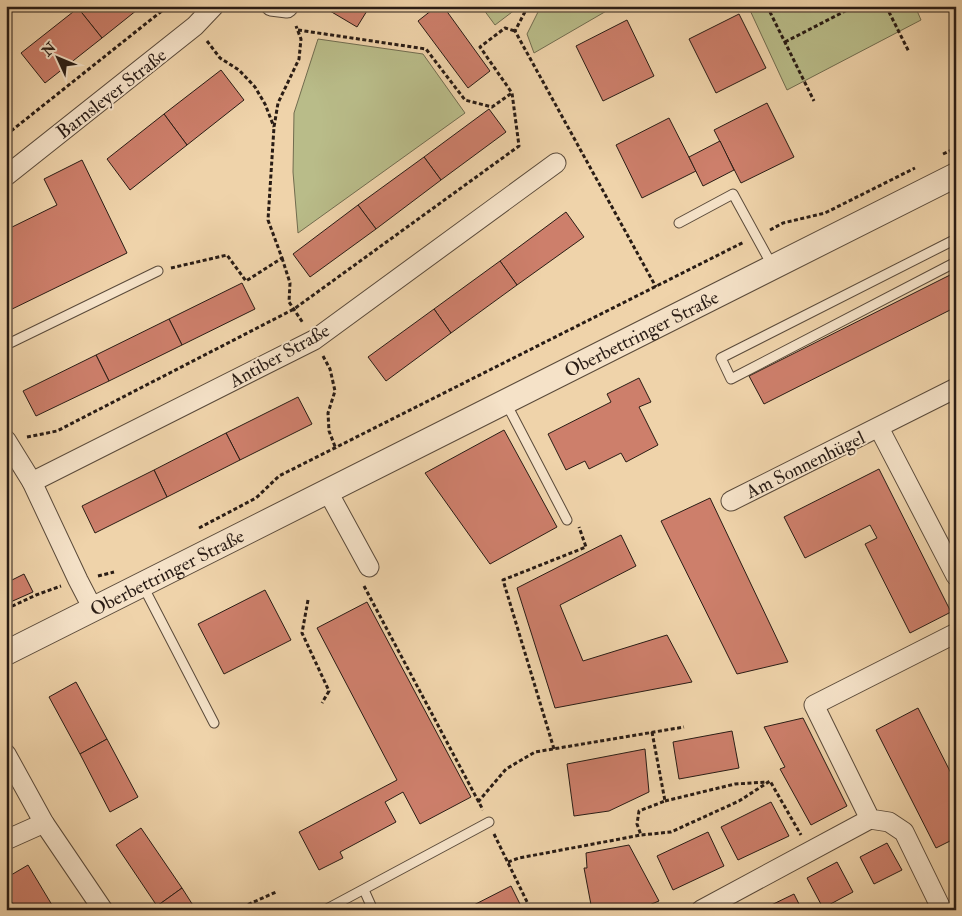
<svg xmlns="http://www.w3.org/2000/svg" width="962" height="916" viewBox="0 0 962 916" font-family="'IM FELL Double Pica',serif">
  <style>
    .green { fill: #b9bc89; stroke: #716c4f }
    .building { fill: #cd7f6b; stroke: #291c15 }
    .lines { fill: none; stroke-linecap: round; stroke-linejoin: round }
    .service-casing { stroke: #5a4a3a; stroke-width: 11 }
    .minor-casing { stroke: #5a4a3a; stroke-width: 21 }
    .tertiary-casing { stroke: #5a4a3a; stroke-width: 26 }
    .path { stroke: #291c15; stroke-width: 3; stroke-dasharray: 4 2.5; stroke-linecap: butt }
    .service { stroke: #f5e2c8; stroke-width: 9 }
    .minor { stroke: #f5e2c8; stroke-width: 19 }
    .tertiary { stroke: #f5e2c8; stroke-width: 24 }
    .labels { text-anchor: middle; stroke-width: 4; stroke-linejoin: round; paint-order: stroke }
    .street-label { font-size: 19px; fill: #291c15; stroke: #f5e2c8 }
  </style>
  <rect width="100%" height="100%" fill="#efd3aa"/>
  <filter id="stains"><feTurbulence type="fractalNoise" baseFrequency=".004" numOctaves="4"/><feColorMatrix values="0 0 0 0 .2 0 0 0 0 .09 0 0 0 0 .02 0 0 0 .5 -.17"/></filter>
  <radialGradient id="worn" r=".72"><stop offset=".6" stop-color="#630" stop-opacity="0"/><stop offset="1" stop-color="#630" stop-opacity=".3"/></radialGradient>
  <g class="green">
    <path d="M481,6H520L495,25Z"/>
    <path d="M541,6H615L534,53L527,34Z"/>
    <path d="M748,6H915L921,20L787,90Z"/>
    <path d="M318,39L423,54L465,113L298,233L293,172L294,113Z"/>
  </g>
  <g class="building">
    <path d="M80,6H142L102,38L78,8Z"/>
    <path d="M333,6H370L357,27L330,11Z"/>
    <path d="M437,6H443L490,71L468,88L418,21Z"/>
    <path d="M78,8L102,38L45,83L21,53Z"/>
    <path d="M739,14L766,68L716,93L689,39Z"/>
    <path d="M627,20L654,76L603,101L576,46Z"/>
    <path d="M221,70L244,100L187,145L164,114Z"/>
    <path d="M767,103L794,157L741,183L714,130Z"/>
    <path d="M489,109L506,132L441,180L424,157Z"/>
    <path d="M164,114L187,145L130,190L107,159Z"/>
    <path d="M669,118L696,171L642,198L616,145Z"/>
    <path d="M720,141L734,170L703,186L689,157Z"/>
    <path d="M424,157L441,180L376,229L358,205Z"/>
    <path d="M82,160L127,253L6,312V230L57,205L44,179Z"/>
    <path d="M358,205L376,229L310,277L293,254Z"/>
    <path d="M566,212L584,237L517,285L500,261Z"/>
    <path d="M500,261L517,285L451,333L434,309Z"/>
    <path d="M956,272V307L764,404L749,376Z"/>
    <path d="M242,283L255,309L182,345L169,319Z"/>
    <path d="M434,309L451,333L386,381L368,357Z"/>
    <path d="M169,319L182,345L109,381L96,355Z"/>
    <path d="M96,355L109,381L36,416L23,391Z"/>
    <path d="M639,378L651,402L639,407L658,445L626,462L621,453L589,469L585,461L566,470L548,434L611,402L607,394Z"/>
    <path d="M298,397L312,424L240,460L226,433Z"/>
    <path d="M504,430L557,527L490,564L425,473Z"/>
    <path d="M226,433L240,460L167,497L154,470Z"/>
    <path d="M879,469L951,612L910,633L865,544L877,538L870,525L805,558L784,517Z"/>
    <path d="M154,470L167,497L95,533L82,506Z"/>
    <path d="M710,498L788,662L737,674L661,521Z"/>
    <path d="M621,535L636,566L560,605L583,661L667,635L692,682L555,708L517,588Z"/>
    <path d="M24,574L33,592L6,604V583Z"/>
    <path d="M265,590L291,640L224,674L198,624Z"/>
    <path d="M367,602L471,797L420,824L403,792L385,802L396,822L340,852L343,858L319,870L299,832L397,780L317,628Z"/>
    <path d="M76,682L107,739L80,754L49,697Z"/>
    <path d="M918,708L956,783V838L936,848L876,730Z"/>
    <path d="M803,718L847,806L811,825L780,769L785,767L764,727Z"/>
    <path d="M732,731L739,768L679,779L673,742Z"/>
    <path d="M107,739L138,797L110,812L80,754Z"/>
    <path d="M645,749L649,792L609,811L574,816L567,764Z"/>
    <path d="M771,802L789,836L738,860L721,827Z"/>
    <path d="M141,828L182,888L157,906L116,845Z"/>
    <path d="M708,832L724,866L673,890L657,856Z"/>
    <path d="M887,843L902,870L874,884L860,857Z"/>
    <path d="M629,845L659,901L637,910H592L584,868H587L586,853Z"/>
    <path d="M837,862L853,892L823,908L807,878Z"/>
    <path d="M28,865L55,910H17L6,893V878Z"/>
    <path d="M511,886L523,910H464Z"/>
    <path d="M182,888L196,910H160L157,906Z"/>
    <path d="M794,894L802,910H763V909Z"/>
  </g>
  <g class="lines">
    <g class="service-casing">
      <g id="service">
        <path d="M679,223L733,194L773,267"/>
        <path d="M956,239L721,358L731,379L956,262"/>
        <path d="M6,345L158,271"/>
        <path d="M506,403L567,520"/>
        <path d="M143,586L214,723"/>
        <path d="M364,890L373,910"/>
        <path d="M325,910L489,822"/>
      </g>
    </g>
    <g class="minor-casing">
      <g id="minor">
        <path d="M271,6L287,8L289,6"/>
        <path d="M6,176L195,26L214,6"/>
        <path d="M879,428L956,576"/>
        <path d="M6,440L32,482L78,580L93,609"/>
        <path d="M32,482L314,340L556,163"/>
        <path d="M328,492L369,567"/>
        <path d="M731,501L956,388"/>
        <path d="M6,754L44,823L103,910"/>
        <path d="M6,840L44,823"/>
        <path d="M701,910L870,819"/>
        <path d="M942,910L904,832L889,822L870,819L814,705L956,633"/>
      </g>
    </g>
    <g class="tertiary-casing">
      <g id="tertiary">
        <path id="s1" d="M6,653L956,175"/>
      </g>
    </g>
    <g class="path">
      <path d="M528,6L515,31L656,287"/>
      <path d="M767,6L814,101"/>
      <path d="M886,6L909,52"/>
      <path d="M298,30L426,49L465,100L492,107L512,93"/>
      <path d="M207,41L220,58L239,70L255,87L265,104L274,127"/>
      <path d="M785,42L855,6"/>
      <path d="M6,135L168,6"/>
      <path d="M943,154L956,148"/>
      <path d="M770,230L783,223L825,213L915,168"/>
      <path d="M282,258L290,283L289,302L303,323"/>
      <path d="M171,268L227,255L246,281L282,258L268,220L274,127L278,103L299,59L301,39L296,26"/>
      <path d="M323,356L330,369L335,391L328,413L329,431L336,449"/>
      <path d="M27,437L57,431L294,309L519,146L512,93L480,47L505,28L515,31"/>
      <path d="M199,528L256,498L279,476L744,242"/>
      <path d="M98,576L114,572"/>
      <path d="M364,586L483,810"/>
      <path d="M308,600L302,633L329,691L322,703"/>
      <path d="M6,609L36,595L61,586"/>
      <path d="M652,732L665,801L639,811L637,824L641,835L671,832L739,801L770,781L801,835"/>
      <path d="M554,749L503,580L586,547L579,527"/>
      <path d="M665,801L735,784L767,782"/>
      <path d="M478,802L506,769L535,752L684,727"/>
      <path d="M494,834L531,910"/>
      <path d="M508,862L519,858L641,835"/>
      <path d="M245,910L247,905L276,892"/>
    </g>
    <use href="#service" class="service"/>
    <use href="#minor" class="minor"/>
    <use href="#tertiary" class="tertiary"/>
  </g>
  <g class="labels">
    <g class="street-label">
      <text transform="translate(111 93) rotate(-38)" y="7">Barnsleyer Straße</text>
      <text dy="7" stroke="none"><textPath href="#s1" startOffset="711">Oberbettringer Straße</textPath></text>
      <text transform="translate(279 355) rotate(-29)" y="7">Antiber Straße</text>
      <text transform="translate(805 464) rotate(-26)" y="7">Am Sonnenhügel</text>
      <text dy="7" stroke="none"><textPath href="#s1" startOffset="180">Oberbettringer Straße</textPath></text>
    </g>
  </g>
  <rect width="962" height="916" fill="none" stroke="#efd3aa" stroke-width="25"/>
  <rect x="8" y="8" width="947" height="901" fill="none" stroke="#291c15" stroke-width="2.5"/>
  <rect x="12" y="12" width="937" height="891" fill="none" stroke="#291c15"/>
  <g transform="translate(58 58) rotate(314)" stroke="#f5e2c8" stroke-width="4" paint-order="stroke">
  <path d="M0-4L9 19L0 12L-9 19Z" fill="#291c15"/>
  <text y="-8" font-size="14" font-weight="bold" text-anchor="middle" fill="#291c15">N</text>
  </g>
  <rect width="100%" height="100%" filter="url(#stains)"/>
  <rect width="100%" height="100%" fill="url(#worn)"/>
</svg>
